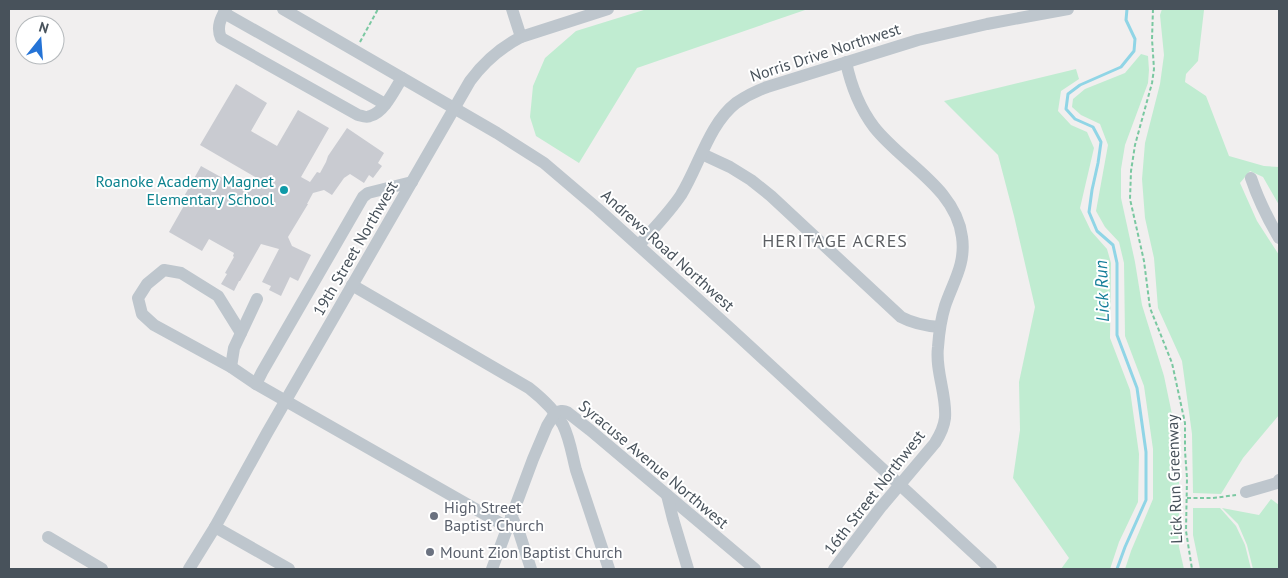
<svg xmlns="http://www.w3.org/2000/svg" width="1288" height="578" viewBox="0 0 1288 578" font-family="'PT Sans',sans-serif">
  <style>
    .green { fill: #c0ecd1 }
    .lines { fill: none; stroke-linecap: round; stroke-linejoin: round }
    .stream { stroke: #90d5e6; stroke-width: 3 }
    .building { fill: #c9cbd1 }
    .path { stroke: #7ac8a1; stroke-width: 2; stroke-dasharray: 4 2.5; stroke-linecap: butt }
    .minor { stroke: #bec6cd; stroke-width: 12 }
    .culture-dot { fill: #0f9aa8; stroke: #fff; stroke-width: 2 }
    .worship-dot { fill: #6b7280; stroke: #fff; stroke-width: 2 }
    .labels { text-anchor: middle; stroke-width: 4; stroke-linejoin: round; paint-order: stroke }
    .street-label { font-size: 16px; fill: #48525b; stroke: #fff }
    .culture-label { font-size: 16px; fill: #0d838f; stroke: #fff; text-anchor: end }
    .worship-label { font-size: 16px; fill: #5b616d; stroke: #fff; text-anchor: start }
    .neighbourhood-label { font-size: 18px; letter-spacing: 1px; fill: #5c5f63; stroke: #fff }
    .water-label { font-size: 18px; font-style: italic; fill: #157f9a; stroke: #fff }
  </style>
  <rect width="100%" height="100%" fill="#f1efef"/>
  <g class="green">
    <path d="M647,9H808L637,68L579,163L536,136L530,117L533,86L545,58L576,31Z"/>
    <path d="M1162,9H1205L1204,10L1198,61L1186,74L1185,82L1206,96L1229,156L1264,166L1279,167V205L1263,177L1250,171L1240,183L1257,221L1279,255V415L1243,458L1221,494L1193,493L1192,434L1182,361L1158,308L1154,258L1145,218L1142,179L1145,143L1160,84L1164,55L1160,15Z"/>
    <path d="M1141,54L1148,56L1149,70L1148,83L1125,145L1121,169V198L1135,262L1142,305L1164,376L1174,424L1180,494L1178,532L1179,547L1184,569H1125L1131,551L1153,499V449L1144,386L1125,336L1124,263L1119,242L1105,227L1096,211L1108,145L1100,124L1081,115L1072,107L1073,99L1085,89L1125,73Z"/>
    <path d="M1076,69L1079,79L1061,91L1058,111L1071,125L1087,132L1094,148L1080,208L1091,231L1107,249L1111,263L1110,338L1130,390L1139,454L1138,502L1119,542L1110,569H1061L1069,558L1013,478L1020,430L1019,382L1035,307L1014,216L998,155L944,101Z"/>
    <path d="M1271,499L1279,505V569H1253L1247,545L1238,524L1222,508L1259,515Z"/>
    <path d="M1193,508H1220L1236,526L1245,545L1251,569H1200L1193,535Z"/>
  </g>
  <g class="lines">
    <path class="stream" d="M1117,569L1125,547L1146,500V452L1137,388L1117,335V263L1113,245L1097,231L1089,212L1092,190L1098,163L1101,142L1093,127L1075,119L1066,109L1068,94L1080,85L1121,67L1134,51L1135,39L1126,20L1127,9"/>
  </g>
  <path class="building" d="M236,84L267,103L251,131L277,146L298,110L329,128L301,177L310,182L317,172L320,173L326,162L328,156L347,128L384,153L378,163L382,166L373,178L369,175L364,183L350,174L344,178L332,195L324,190L313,193L307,204H308L288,237L292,246L311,255L298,281L290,277L281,296L269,290L271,286L262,282L279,249L261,244L240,281H239L234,291L221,284L227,274L225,273L234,257L233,256L234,253L209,239L202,251L169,232L186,202L182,200L201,166L246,191L250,184L257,178L200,145Z"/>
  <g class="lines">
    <g class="path">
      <path d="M1153,9L1152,39L1154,69L1152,83L1135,145L1131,171L1130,199L1144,261L1150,308L1172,363L1185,423V451L1187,478L1186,531L1192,569"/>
      <path d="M360,42L378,9"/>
      <path d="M1187,498H1213L1236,495"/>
    </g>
    <g class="minor">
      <path d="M226,9C221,18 216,27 221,38L358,115C362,116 367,118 370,116C384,113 395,89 402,78"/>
      <path d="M283,9L497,133L544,163L598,209L732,330L991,569"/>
      <path d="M512,9L521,37"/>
      <path d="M224,13L385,104"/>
      <path d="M702,154L730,167L751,180L771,196L901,317C914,324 925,326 940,327"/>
      <path d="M1251,178C1258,199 1268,219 1279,238"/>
      <path d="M639,245C653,229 669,213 681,195C699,166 709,124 736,103C746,96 756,91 767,87L918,40L987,24L1068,9"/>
      <path d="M352,285L529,388C543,399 555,410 563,425C570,439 572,455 576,470C587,503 598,536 609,569"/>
      <path d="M241,333L218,296L181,273L164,270L147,284L138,298L142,314L154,325L231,367L256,384L507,527"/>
      <path d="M231,367L234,348L257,299"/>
      <path d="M256,384L262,372L363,197L368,193L412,182"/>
      <path d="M555,413C560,411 563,410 567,412L590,430L755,569"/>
      <path d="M1246,492L1277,483L1279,480"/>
      <path d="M667,495L673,519L688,569"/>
      <path d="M511,515L519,532L531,569"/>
      <path d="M215,527L289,569"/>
      <path d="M48,537L102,569"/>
      <path d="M189,569L215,527L267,433L470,81C484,62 500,48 521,37L608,9"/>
      <path d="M492,569L533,459L547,426L555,413"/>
      <path d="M834,569L881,507L935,443C940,435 944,427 945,418C947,395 935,371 938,347C939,333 941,319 945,306C953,282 966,264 962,237C956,188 902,163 874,127C859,107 851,86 846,62"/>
    </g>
  </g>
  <circle class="culture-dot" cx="284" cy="190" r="5"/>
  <g class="worship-dot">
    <circle cx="434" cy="516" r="5"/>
    <circle cx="430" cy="552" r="5"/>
  </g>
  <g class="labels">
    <g class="street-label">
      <text transform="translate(825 52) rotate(-18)" y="6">Norris Drive Northwest</text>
      <text transform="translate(355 248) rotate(-60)" y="6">19th Street Northwest</text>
      <text transform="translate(668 250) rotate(42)" y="6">Andrews Road Northwest</text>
      <text transform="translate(654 464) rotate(40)" y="6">Syracuse Avenue Northwest</text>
      <text transform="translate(1174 479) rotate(-92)" y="6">Lick Run Greenway</text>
      <text transform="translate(874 492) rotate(-52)" y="6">16th Street Northwest</text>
    </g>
    <g class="culture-label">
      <text x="274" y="187">Roanoke Academy Magnet<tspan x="274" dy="18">Elementary School</tspan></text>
    </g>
    <g class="worship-label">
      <text x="444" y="513">High Street<tspan x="444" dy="18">Baptist Church</tspan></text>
      <text x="440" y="558">Mount Zion Baptist Church</text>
    </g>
    <g class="neighbourhood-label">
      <text x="835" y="247">HERITAGE ACRES</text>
    </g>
    <g class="water-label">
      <text transform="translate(1102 291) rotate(-92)" y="6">Lick Run</text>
    </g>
  </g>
  <rect width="1288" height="578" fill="none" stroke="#48525b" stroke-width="20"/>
  <g transform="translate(40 40) rotate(17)"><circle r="24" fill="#ffffff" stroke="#b6babd"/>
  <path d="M0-4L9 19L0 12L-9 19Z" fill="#2473d6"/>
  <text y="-8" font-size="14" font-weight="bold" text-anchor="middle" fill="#48525b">N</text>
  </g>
</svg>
